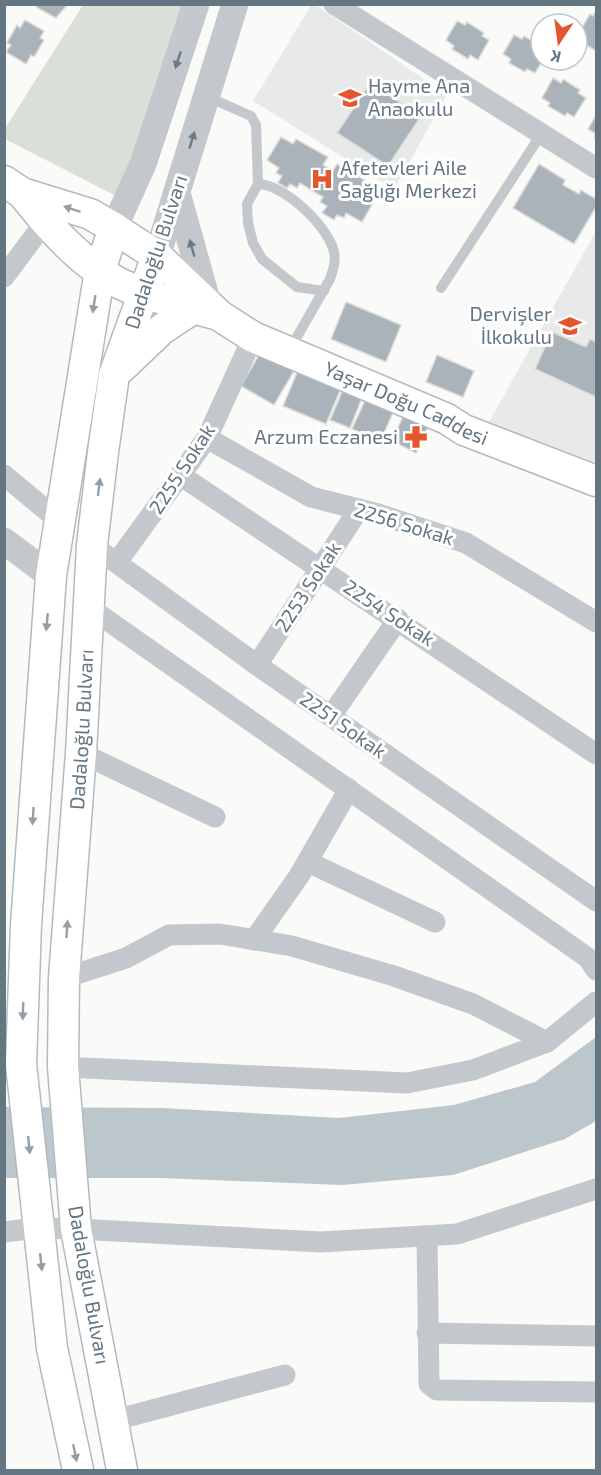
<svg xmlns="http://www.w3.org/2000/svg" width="601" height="1475" viewBox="0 0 601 1475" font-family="'Exo 2',sans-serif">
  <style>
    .built { fill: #e8e9e9 }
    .green { fill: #dadfd7 }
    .water { fill: #bbc7cb }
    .building { fill: #aab3b9; stroke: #dcdcda; stroke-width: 1.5 }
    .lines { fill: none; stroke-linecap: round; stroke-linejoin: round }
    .secondary-casing { stroke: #b3babf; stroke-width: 33 }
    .service { stroke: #c3c8cc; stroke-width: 10 }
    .minor { stroke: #c3c8cc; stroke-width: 21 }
    .tertiary { stroke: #c3c8cc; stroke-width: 27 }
    .secondary { stroke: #fff; stroke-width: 30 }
    .oneway { fill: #6a7a87 }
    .oneway2 { fill: #939fa8 }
    .labels { text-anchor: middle; stroke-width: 6; stroke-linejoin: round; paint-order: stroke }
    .poi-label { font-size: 20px; fill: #657683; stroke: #fff; text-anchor: start }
    .street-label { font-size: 20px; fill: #657683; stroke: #fff }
  </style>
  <rect width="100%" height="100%" fill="#fafaf8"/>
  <g class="built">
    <path d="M312,4L316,5L447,95L394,189L253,101Z"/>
    <path d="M596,231V465L489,422Z"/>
  </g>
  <path class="green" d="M83,5H185L118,197L5,139L4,130Z"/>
  <path class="water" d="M596,1037V1121L565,1139L453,1175L342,1185L160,1178H5V1107L162,1108L339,1118L454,1105L535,1082Z"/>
  <g class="building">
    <path d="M38,4H68L56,18L36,7Z"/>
    <path d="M596,10V51L579,41L584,33L580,31L590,14L593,16Z"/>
    <path d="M25,20L44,31L40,38L44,40L34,57L31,55L26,64L6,52L11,45L7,43L17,25L20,28Z"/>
    <path d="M457,21L465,25L467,22L484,33L482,36L489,40L478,60L470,55L468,59L452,49L454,46L446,40Z"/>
    <path d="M514,35L522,39L524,36L541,46L539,49L543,60L535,73L527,69L525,72L509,63L511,59L503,54Z"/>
    <path d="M553,78L561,83L563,79L580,90L578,93L586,98L574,117L567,113L565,116L548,106L550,103L542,98Z"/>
    <path d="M370,83L421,116L388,166L337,133Z"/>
    <path d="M596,115V139L594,138L596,134L588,129Z"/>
    <path d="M281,137L293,144L296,139L328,157L323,165L333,171L337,164L366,181L363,187L377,196L362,222L346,213L344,218L337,215L334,220L322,213L327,206L320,202L323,197L300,183L297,188L290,184L287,188L278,183L282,176L276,173L279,168L267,160Z"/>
    <path d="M539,164L565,180L563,185L579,194L581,190L596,199V207L574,244L513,208Z"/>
    <path d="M346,302L401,325L386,362L331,339Z"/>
    <path d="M552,332L586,347L590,339L596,342V397L535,369Z"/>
    <path d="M264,346L297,366L274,405L241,386Z"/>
    <path d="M437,355L474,371L463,397L426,382Z"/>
    <path d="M299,368L342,386L326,424L283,406Z"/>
    <path d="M345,385L364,393L350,428L330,420Z"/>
    <path d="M368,394L396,406L380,442L352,429Z"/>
    <path d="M405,412L430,423L416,453L392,441Z"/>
  </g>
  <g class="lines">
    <g class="secondary-casing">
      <g id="secondary">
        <path id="s1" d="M4,181L22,193L90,214L114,228L157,256L220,316L253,337L447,419L464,430L596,481"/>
        <path d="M22,193C49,227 83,266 123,285C152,298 184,305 215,314"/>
        <path d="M121,368L162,329L194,308"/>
        <path d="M78,1470L52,1348L21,1064L26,925L51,576L100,270L114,228"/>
        <path id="s2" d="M122,1470L76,1229L63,1067L64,978L81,753L92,545L103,452L114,375L157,256"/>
      </g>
    </g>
    <g class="service">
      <path d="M208,97L251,116L256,125L258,184L247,204L248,223L253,243L262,259L297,287L324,291"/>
      <path d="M258,184C284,184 329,227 334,252C336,262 333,270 330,279L290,349"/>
      <path d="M441,288L542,133"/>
    </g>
    <g class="minor">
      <path d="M334,4L596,168"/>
      <path d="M4,277L45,222"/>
      <path d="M207,438L311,497L378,514L466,543L596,622"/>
      <path d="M4,475L58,520"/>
      <path d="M180,475L596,754"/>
      <path d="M92,545L257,665L596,901"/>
      <path d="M117,562L207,438L253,337"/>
      <path d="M90,608L588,958L596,970"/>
      <path d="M257,665L359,509"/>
      <path d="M331,716L398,619"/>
      <path d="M81,753L215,817"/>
      <path d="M308,862L435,922"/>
      <path d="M254,940L299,876L349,789"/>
      <path d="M64,978L126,958L169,935L220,934L292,946L394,976L473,1004L547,1042"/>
      <path d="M63,1067L407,1083L473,1070L547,1042L596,1002"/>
      <path d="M4,1232L37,1228L76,1229L321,1242L457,1234L596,1189"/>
      <path d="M427,1236L429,1384L437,1390L596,1392"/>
      <path d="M427,1333L596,1336"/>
      <path d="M111,1421L285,1375"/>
    </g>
    <g class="tertiary">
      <path d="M177,193L208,304"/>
      <path d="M114,228L143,164L196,4"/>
      <path d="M157,256L235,4"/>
      <path d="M4,541L51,576"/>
    </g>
    <use href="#secondary" class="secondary"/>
  </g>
  <defs><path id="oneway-solid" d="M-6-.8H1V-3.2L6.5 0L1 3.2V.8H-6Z" transform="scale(1.5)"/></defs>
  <g class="oneway">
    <use href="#oneway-solid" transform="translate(178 60) rotate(108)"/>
    <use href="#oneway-solid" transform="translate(192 140) rotate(-73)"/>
    <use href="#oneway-solid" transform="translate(192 248) rotate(-106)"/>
  </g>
  <g class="oneway2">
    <use href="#oneway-solid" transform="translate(72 209) rotate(-162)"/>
    <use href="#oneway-solid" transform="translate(94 304) rotate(99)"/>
    <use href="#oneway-solid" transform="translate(99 487) rotate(-83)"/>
    <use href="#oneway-solid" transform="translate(47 622) rotate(95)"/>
    <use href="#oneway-solid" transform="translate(33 816) rotate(94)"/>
    <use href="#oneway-solid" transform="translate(67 929) rotate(-86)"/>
    <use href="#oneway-solid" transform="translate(23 1011) rotate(92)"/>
    <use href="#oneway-solid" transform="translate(29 1145) rotate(84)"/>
    <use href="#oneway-solid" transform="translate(41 1262) rotate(84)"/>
    <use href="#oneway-solid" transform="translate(75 1453) rotate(78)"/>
  </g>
  <defs>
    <g id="school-bare" transform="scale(1.8)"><path d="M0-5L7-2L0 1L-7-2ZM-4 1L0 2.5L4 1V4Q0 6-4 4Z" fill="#e4572e" stroke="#fff" stroke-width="2.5" paint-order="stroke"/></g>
    <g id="hospital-bare" transform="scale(1.8)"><path d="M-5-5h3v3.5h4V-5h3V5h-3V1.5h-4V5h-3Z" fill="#e4572e" stroke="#fff" stroke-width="2.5" paint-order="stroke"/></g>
    <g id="pharmacy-bare" transform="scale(1.8)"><path d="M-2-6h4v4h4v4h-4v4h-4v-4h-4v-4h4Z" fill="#e4572e" stroke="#fff" stroke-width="2.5" paint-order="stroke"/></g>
  </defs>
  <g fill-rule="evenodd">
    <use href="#school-bare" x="350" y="98"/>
    <use href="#hospital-bare" x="322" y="179"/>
    <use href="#school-bare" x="570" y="326"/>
    <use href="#pharmacy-bare" x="416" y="437"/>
  </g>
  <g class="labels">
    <g class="poi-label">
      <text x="368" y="93">Hayme Ana<tspan x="368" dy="23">Anaokulu</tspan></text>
      <text x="340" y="175">Afetevleri Aile<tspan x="340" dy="23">Sağlığı Merkezi</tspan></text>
      <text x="552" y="321" text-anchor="end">Dervişler<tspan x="552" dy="23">İlkokulu</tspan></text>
      <text x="398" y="444" text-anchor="end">Arzum Eczanesi</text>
    </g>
    <g class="street-label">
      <text transform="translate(156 252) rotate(-72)" y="7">Dadaloğlu Bulvarı</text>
      <text dy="7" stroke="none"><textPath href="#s1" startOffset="465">Yaşar Doğu Caddesi</textPath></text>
      <text transform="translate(182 469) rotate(-57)" y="7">2255 Sokak</text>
      <text transform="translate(404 524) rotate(17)" y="7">2256 Sokak</text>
      <text transform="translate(308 587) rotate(-57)" y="7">2253 Sokak</text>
      <text transform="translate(389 613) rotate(33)" y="7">2254 Sokak</text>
      <text transform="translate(343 725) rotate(35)" y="7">2251 Sokak</text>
      <text dy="7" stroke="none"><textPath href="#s2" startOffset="746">Dadaloğlu Bulvarı</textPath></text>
      <text transform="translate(89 1285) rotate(80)" y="7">Dadaloğlu Bulvarı</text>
    </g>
  </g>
  <rect width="601" height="1475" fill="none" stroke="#657683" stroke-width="12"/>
  <g transform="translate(559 42) rotate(193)"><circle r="28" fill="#ffffff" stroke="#c1c8cd" stroke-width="1.5"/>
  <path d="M0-4.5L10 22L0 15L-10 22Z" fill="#e4572e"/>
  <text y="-9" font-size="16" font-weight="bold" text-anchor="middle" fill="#657683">K</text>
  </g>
</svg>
